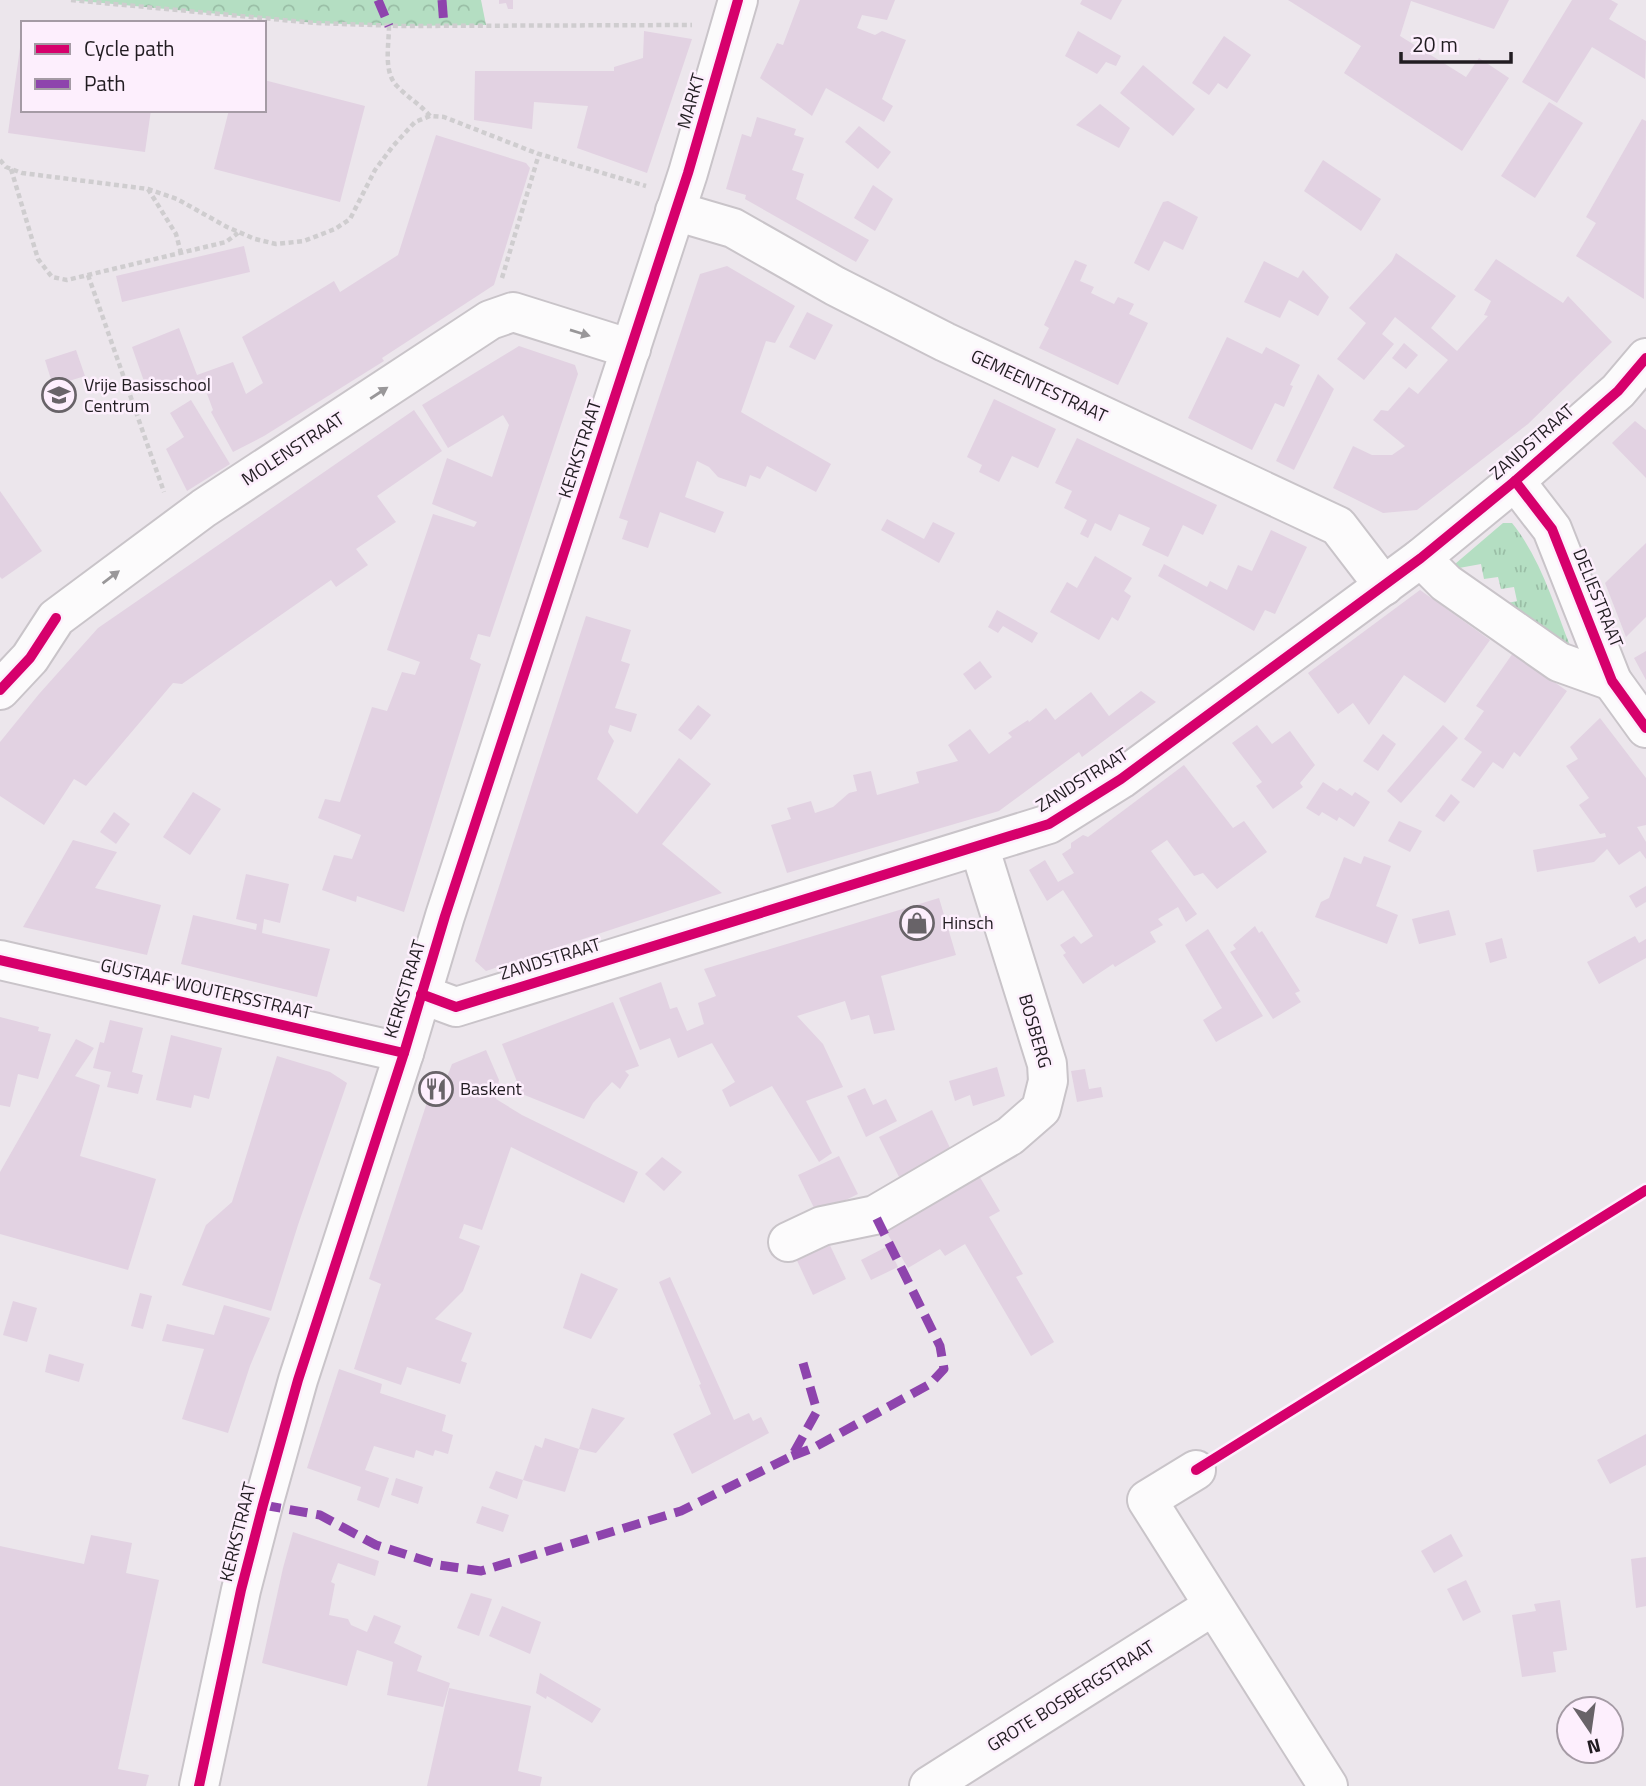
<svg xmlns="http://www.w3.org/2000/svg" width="1646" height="1786" viewBox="0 0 1646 1786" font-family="'Titillium Web',sans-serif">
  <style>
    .grass { fill: url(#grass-tufts) }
    .forest { fill: url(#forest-crowns) }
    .building { fill: #e2d2e2 }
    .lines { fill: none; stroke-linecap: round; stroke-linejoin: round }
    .minor-casing { stroke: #c9c4c9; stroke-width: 42 }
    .major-casing { stroke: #c9c4c9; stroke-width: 42 }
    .path { stroke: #cfcdcf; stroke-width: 4.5; stroke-dasharray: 5 3.5; stroke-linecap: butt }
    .minor { stroke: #fcfbfc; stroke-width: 38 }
    .major { stroke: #fcfbfc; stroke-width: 38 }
    .quiet { stroke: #8e44ad; stroke-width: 9; stroke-dasharray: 18 9; stroke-linecap: butt }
    .cycleway-casing { stroke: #fdeffd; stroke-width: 15 }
    .cycleway { stroke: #d6006c; stroke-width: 10 }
    .oneway { fill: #999799 }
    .labels { text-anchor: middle; stroke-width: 5; stroke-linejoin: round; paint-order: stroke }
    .street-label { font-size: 18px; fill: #211c21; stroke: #fdeffd }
    .poi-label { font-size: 18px; fill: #211c21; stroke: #fdeffd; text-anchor: start }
  </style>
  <defs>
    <pattern id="grass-tufts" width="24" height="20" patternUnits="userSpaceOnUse" patternTransform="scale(1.75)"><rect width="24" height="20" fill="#b4dec2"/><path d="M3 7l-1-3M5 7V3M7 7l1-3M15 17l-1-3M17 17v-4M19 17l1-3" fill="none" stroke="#9abea6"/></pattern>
    <pattern id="forest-crowns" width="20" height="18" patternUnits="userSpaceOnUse" patternTransform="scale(1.75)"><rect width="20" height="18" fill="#b4dec2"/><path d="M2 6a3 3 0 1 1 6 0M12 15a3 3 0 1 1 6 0" fill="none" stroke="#9abea6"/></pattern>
  </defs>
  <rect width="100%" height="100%" fill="#ece6ec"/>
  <path class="grass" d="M1503,523H1512C1541,559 1554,606 1571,648L1508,603L1517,601L1514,587L1501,589L1498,577L1484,579L1481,564L1448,570Z"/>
  <path class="forest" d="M71,0H481L486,25L399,26L315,23Z"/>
  <g class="building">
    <path d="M499,0H513V9H508L506,3L499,4Z"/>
    <path d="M800,0H895L887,20L862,15L857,28L875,35L882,31L906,40L882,99L893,106L884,122L826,88L812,116L760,78L777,43L783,45Z"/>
    <path d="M1082,0H1122L1111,20L1080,4Z"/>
    <path d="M1288,0H1509L1494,29L1411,1L1400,36L1466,77L1479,58L1509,78L1462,151L1344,73L1361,46Z"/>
    <path d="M1572,0H1611L1618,4L1609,19L1646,41L1645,79L1592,47L1557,103L1522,82Z"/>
    <path d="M644,31L692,39L647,173L577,148L588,106L534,102L532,129L474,120L475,71H614V67L643,58Z"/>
    <path d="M1078,31L1121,56L1116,66L1106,62L1097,74L1065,56Z"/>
    <path d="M1224,36L1251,55L1227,89L1218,83L1209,95L1192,83Z"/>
    <path d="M21,41L23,110H151L145,152L8,133Z"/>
    <path d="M1143,65L1195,109L1173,136L1120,93Z"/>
    <path d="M264,80L365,106L340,202L214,169L229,110H264Z"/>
    <path d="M1549,102L1583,123L1535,198L1501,176Z"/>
    <path d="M1100,104L1130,128L1119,148L1076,125Z"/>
    <path d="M757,117L796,129L794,135L804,138L792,170L804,174L796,199L869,240L856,262L745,199L746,195L726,189L742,134L751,137Z"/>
    <path d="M1642,119L1646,121L1644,299L1576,256L1596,223L1586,217Z"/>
    <path d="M859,126L891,152L878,169L845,142Z"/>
    <path d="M436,135L526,163L530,168L494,285L382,358L384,361L264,436L233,452L211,412L213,410L203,383L187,389L183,377L147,390L132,347L179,328L197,375L233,362L246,394L263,383L242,337L334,281L340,292L398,255Z"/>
    <path d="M1323,160L1381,199L1361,231L1304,191Z"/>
    <path d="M873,185L893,199L875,231L854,218Z"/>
    <path d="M1168,201L1198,217L1183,250L1164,241L1149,271L1134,263L1163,202Z"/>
    <path d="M244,246L250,272L122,302L116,276Z"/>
    <path d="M1396,253L1456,296L1431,328L1457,351L1488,316L1484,315L1491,301L1474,290L1496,259L1563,303L1568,296L1612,342L1528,424L1417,510L1383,513L1333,488L1353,446L1372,455H1392L1405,446L1373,420L1381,410L1388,411L1409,387L1418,394L1448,360L1395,317L1382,334L1394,344L1364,380L1337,359L1366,323L1349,308L1392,261Z"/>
    <path d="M1075,260L1087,265L1080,281L1094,287L1091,293L1114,304L1118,297L1134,304L1129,314L1148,323L1118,385L1039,348L1049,328L1044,325Z"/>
    <path d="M1264,261L1298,278L1303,270L1329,297L1318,316L1289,300L1280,318L1244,302Z"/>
    <path d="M727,266L795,306L775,343L766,341L741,412L831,464L816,492L767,466L760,479L750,475L746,487L718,477L709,467L697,461L685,497L724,512L715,533L660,512L648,548L622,539L628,521L619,518L700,274Z"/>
    <path d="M807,312L833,325L815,360L789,347Z"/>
    <path d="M1227,337L1262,354L1266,347L1300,365L1290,385L1293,386L1284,407L1275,403L1252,450L1188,418Z"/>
    <path d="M1404,343L1418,355L1406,369L1392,358Z"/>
    <path d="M519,346L575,365L578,374L490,637L478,634L470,659L481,664L404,912L357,896L356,902L322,890L334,855L352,859L361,835L318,818L325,799L340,802L372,707L387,711L402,672L415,675L420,662L387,650L433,514L474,527L477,522L432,504L447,458L492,477L509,425L503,415L448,448L422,405Z"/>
    <path d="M76,350L85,376L53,386L45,360Z"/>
    <path d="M1318,374L1334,389L1294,470L1276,461Z"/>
    <path d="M994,399L1056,429L1038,468L1012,456L999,482L979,472L982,465L967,457Z"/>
    <path d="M191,400L230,464L187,491L166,449L184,437L170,413Z"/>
    <path d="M414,410L442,451L377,496L396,522L356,549L368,565L336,587L331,580L182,684L173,683L86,786L74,779L44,825L0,796V742L39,694L98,628Z"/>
    <path d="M1635,421L1646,430V478L1612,443Z"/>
    <path d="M1077,438L1217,505L1203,535L1183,525L1168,557L1142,545L1150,528L1119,514L1111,531L1095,523L1088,538L1080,534L1087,520L1064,508L1072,491L1055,483Z"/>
    <path d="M0,491L42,551L2,579L0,577Z"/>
    <path d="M887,519L924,539L933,522L955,533L939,563L881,530Z"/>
    <path d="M1271,530L1307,547L1275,614L1265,610L1254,631L1158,576L1164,564L1207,587L1210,581L1227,590L1238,565L1252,571Z"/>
    <path d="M1646,543V617L1626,637L1605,583Z"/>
    <path d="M1095,556L1132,578L1124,591L1131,596L1118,621L1112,617L1099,640L1050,612L1067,582L1077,588Z"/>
    <path d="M1420,590L1490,640L1445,703L1404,675L1369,725L1353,703L1338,714L1308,673Z"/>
    <path d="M997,610L1038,633L1032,643L1003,626L998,633L988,627Z"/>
    <path d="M586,616L631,630L621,661L630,664L615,708L637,714L631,732L610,725L608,732L614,741L597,779L637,814L679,758L711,784L662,844L722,893L486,971L475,961Z"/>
    <path d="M1646,651V680L1634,658Z"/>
    <path d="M1513,653L1567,691L1520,757L1514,752L1503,769L1493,762L1474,788L1461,780L1482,752L1464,739L1484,711L1476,706Z"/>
    <path d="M980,661L992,677L975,690L963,674Z"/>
    <path d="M1141,691L1156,702L1082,757L1079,752L999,811L787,873L771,825L791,819L787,808L811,801L815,813L833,807L849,793L857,791L853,775L871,771L877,795L919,783L916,772L958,761L948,745L970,729L989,754L1012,737L1008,733L1028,720L1029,722L1046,708L1055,720L1091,692L1109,716Z"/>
    <path d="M698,705L711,715L691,740L678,730Z"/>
    <path d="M1600,718L1646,778V825L1637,827L1646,842V859L1640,851L1619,865L1607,849L1594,862L1537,872L1533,850L1606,837L1605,833L1600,834L1579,805L1589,798L1566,766L1578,759L1570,747Z"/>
    <path d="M1257,725L1272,744L1290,731L1315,765L1300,783L1303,787L1273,809L1256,786L1262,782L1232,743Z"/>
    <path d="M1443,725L1458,738L1401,803L1387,791Z"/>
    <path d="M1383,734L1396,744L1378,771L1363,761Z"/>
    <path d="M1184,765L1233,828L1244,821L1267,852L1217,889L1203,873L1194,876L1167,840L1151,851L1197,914L1186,922L1178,907L1158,919L1163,925L1150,932L1156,942L1115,967L1113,964L1083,984L1063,955L1066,953L1060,945L1074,936L1081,944L1093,936L1063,890L1047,901L1029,870L1045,860L1058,882L1074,873L1062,854L1071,848V843L1083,835L1088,837Z"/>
    <path d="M1323,782L1337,791L1340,788L1352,796L1355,792L1370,802L1354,827L1339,817L1337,821L1322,812L1319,816L1306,808Z"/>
    <path d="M193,792L221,809L190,855L163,837Z"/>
    <path d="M1451,794L1460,802L1444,822L1435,816Z"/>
    <path d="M114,812L130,824L116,844L100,832Z"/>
    <path d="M1399,821L1422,831L1410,852L1388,841Z"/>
    <path d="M73,840L117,852L95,888L161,905L147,955L23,927Z"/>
    <path d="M1364,856L1391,866L1376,906L1398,915L1387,944L1315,917L1321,902L1329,898L1344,857L1361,864Z"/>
    <path d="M246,874L289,884L280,923L264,919L262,933L330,949L317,997L181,964L193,915L256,930L257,924L236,919Z"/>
    <path d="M1646,886V902L1636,908L1629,896Z"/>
    <path d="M939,898L956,955L881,976L895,1030L874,1034L869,1015L851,1020L845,1001L797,1016L823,1044L843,1087L806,1101L832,1153L819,1162L772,1086L730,1107L722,1090L735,1082L712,1043L678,1058L670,1038L640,1050L619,998L661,982L670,1009L677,1007L687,1031L704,1024L698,1003L716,996L704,969Z"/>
    <path d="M1449,910L1456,935L1419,944L1412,919Z"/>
    <path d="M1255,926L1259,933L1262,931L1300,991L1295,993L1301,1002L1273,1019L1230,952L1236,949L1233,945Z"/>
    <path d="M1208,929L1263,1016L1216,1042L1203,1020L1222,1008L1185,945Z"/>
    <path d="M1635,936L1639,943L1646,939V958L1599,984L1587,962Z"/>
    <path d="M1502,938L1507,958L1490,963L1485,943Z"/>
    <path d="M613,1002L639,1066L625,1071L629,1075L620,1089L612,1082L593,1103L584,1119L522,1094L502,1044Z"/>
    <path d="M0,1017L39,1027L38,1031L51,1034L38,1079L18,1074L10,1107L0,1105Z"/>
    <path d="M110,1020L143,1028L132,1072L143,1075L138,1094L107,1087L111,1072L93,1068L100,1042L104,1043Z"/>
    <path d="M171,1035L222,1048L209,1099L194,1095L191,1108L156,1100Z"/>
    <path d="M76,1039L94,1048L75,1076L100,1085L80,1156L156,1179L128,1270L0,1234V1172Z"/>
    <path d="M486,1050L499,1080L496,1099L522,1115L638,1172L624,1203L511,1147L482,1230L464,1224L459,1238L480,1246L463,1291L435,1319L472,1333L461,1361L467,1363L460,1384L407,1367L401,1385L354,1369L381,1284L369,1279L433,1084L444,1076L447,1077L452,1064Z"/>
    <path d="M277,1056L330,1072L347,1083L298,1225L271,1311L182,1285L206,1225L232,1202Z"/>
    <path d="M997,1067L1005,1096L973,1106L970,1095L955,1101L949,1081Z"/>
    <path d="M1085,1069L1089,1089L1101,1087L1103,1097L1077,1102L1071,1071Z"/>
    <path d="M865,1088L873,1105L886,1099L897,1121L866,1137L847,1096Z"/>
    <path d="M932,1110L951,1150L899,1177L879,1137Z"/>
    <path d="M839,1156L858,1194L817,1214L798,1175Z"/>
    <path d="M662,1157L682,1172L664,1191L645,1174Z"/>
    <path d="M978,1174L1000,1211L989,1217L1023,1274L1016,1277L1054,1342L1031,1356L965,1244L945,1256L940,1249L908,1268L884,1228Z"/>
    <path d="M826,1237L846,1279L813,1295L793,1252Z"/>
    <path d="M888,1246L898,1267L871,1280L861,1260Z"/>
    <path d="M581,1273L618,1289L591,1339L563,1328Z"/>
    <path d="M670,1277L734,1420L749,1413L753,1421L761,1417L769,1433L692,1474L673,1434L711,1414L699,1385L701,1384L659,1282Z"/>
    <path d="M140,1293L152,1296L143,1329L131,1326Z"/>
    <path d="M13,1301L37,1308L27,1342L3,1335Z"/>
    <path d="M224,1305L270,1318L250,1366L228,1433L182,1419L204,1349L162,1341L167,1324L214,1335Z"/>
    <path d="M49,1354L84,1364L79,1382L45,1372Z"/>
    <path d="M339,1369L382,1384L380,1393L446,1415L442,1431L453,1435L448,1454L435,1450L433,1456L416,1450L414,1458L374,1446L365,1470L389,1478L379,1508L357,1500L361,1487L307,1468Z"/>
    <path d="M592,1408L625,1418L596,1453L579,1449Z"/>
    <path d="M1646,1434V1465L1610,1484L1597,1460Z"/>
    <path d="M545,1438L579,1449L565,1492L523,1480L535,1445L542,1448Z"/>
    <path d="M496,1471L523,1480L517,1499L489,1488Z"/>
    <path d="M396,1478L423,1487L418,1504L391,1495Z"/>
    <path d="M482,1506L509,1515L503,1532L476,1523Z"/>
    <path d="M293,1532L379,1561L375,1576L338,1563L331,1582L335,1584L329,1615L348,1619L351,1625L367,1632L374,1615L401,1626L394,1643L422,1656L417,1671L450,1683L443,1707L387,1695L393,1662L357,1650L347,1686L262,1663L283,1568Z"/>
    <path d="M1451,1534L1463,1556L1434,1573L1421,1551Z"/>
    <path d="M91,1535L132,1543L126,1573L159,1580L118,1769L149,1775L146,1786H0V1546L84,1564Z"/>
    <path d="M1646,1557V1606L1636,1608L1631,1559Z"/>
    <path d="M1466,1580L1481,1612L1463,1621L1447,1589Z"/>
    <path d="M471,1593L492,1599L479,1636L457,1628Z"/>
    <path d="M1560,1600L1567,1650L1553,1652L1556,1672L1522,1677L1512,1615L1536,1611L1534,1604Z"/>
    <path d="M502,1606L541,1622L530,1654L489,1636Z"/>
    <path d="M540,1673L601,1709L592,1723L547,1696L546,1699L536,1693Z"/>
    <path d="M449,1688L531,1706L518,1771L542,1777L540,1786H427Z"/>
  </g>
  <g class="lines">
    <g class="minor-casing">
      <g id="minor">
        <path d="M675,211L733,228L835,286L945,342L1338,526L1384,586"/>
        <path d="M1515,481L1552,529L1612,681L1646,728"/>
        <path d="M1421,558L1446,583L1559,662L1612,681"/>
        <path d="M0,690L30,658L56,618L204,508L490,320L513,312L631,349"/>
        <path d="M0,960L404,1053"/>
        <path d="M421,994L456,1007L1049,824L1121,779L1421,558L1515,481L1618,391L1646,358"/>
        <path d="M788,1242L822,1226L875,1215L1010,1136L1041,1109L1048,1081L1047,1064L979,846"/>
        <path d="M1196,1470L1147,1500L1328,1786"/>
        <path d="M929,1786L1213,1606"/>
      </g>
    </g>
    <g class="major-casing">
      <path id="major" d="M199,1786L241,1590L263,1505L298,1380L404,1053L445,916L688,173L738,0"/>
    </g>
    <g class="path">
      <path d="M71,0L315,23L399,26L692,25"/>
      <path d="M389,26C389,45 383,72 397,86C407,97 420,104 430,116"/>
      <path d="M0,160L6,167L22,173L148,189L177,199L227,227L255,239L276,244L304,241L335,229L350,219L375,170L393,146L415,122L430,116L444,117L536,153L646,186"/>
      <path d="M11,169L38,259L52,277L67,280L226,242L238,233"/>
      <path d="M148,189L176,234L181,253"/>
      <path d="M88,275L164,492"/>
      <path d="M502,278L539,154"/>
    </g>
    <use href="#minor" class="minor"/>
    <use href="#major" class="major"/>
    <g class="quiet">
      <path d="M378,0L389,26"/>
      <path d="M442,0L444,26"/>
      <path d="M792,1456L813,1448L930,1384L944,1369L940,1346L875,1215"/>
      <path d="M263,1505L320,1515L376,1545L439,1565L481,1571L681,1511L792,1456L817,1411L803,1363"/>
    </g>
    <g class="cycleway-casing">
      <g id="cycleway">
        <path d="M1515,481L1552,529L1612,681L1646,728"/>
        <path d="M0,690L30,658L56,618"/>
        <path d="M0,960L404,1053"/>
        <path d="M421,994L456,1007L1049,824L1121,779L1421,558L1515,481L1618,391L1646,358"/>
        <path d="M1196,1470L1646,1190"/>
        <path d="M199,1786L241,1590L263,1505L298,1380L404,1053L445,916L688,173L738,0"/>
      </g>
    </g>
    <use href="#cycleway" class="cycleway"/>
  </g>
  <defs><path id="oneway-solid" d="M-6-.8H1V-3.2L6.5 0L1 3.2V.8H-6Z" transform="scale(1.75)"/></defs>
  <g class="oneway">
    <use href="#oneway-solid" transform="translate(580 333) rotate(17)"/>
    <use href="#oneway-solid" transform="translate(379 393) rotate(-33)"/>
    <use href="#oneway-solid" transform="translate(111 577) rotate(-37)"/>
  </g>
  <defs>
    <g id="school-ring" transform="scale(1.75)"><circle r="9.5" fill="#fdeffd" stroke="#686368" stroke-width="1.5"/><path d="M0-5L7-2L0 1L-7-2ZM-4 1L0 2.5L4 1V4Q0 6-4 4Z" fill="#686368"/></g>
    <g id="shop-ring" transform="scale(1.75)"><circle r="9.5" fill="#fdeffd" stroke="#686368" stroke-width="1.5"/><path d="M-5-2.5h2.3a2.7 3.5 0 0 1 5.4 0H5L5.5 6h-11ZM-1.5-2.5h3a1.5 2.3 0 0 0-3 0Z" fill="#686368"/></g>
    <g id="restaurant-ring" transform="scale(1.75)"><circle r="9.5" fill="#fdeffd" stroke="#686368" stroke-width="1.5"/><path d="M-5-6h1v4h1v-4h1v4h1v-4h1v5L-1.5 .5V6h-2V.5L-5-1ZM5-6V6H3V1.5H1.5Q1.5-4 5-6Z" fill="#686368"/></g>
  </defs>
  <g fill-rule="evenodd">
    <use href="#school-ring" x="59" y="395"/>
    <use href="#shop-ring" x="917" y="923"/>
    <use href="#restaurant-ring" x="436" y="1089"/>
  </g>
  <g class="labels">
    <g class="street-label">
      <text transform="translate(691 101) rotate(-74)" y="6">MARKT</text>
      <text transform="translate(1039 386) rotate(25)" y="6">GEMEENTESTRAAT</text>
      <text transform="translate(1532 442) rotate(-41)" y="6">ZANDSTRAAT</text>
      <text transform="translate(293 449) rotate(-33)" y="6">MOLENSTRAAT</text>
      <text transform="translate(580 449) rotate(-72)" y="6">KERKSTRAAT</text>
      <text transform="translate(1598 598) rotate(68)" y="6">DELIESTRAAT</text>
      <text transform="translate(1082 780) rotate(-32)" y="6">ZANDSTRAAT</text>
      <text transform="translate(550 959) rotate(-17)" y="6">ZANDSTRAAT</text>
      <text transform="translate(206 989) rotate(13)" y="6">GUSTAAF WOUTERSSTRAAT</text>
      <text transform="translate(405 989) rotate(-73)" y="6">KERKSTRAAT</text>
      <text transform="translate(1035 1031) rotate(74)" y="6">BOSBERG</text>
      <text transform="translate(238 1532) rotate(-76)" y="6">KERKSTRAAT</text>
      <text transform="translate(1071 1696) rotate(-32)" y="6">GROTE BOSBERGSTRAAT</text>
    </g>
    <g class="poi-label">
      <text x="84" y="391">Vrije Basisschool<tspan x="84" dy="21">Centrum</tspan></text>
      <text x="942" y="929">Hinsch</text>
      <text x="460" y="1095">Baskent</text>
    </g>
  </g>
  <rect x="21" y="21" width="245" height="91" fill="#fdeffd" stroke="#a59ba5" stroke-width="2"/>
  <rect x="35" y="44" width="35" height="10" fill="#d6006c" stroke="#a59ba5" stroke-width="2"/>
  <text x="84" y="56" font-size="21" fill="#211c21">Cycle path</text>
  <rect x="35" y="79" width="35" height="10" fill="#8e44ad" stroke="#a59ba5" stroke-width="2"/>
  <text x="84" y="91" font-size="21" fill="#211c21">Path</text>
  <g transform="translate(1590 1730) rotate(167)"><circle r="33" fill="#fdeffd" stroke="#a59ba5" stroke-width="2"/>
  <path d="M0-5L12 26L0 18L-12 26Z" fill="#686368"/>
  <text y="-10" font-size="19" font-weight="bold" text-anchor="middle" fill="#211c21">N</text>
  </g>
  <path d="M1401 52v10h110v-10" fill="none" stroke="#211c21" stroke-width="3.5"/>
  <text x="1412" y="52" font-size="21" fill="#211c21" stroke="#fdeffd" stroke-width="5" paint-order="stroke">20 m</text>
</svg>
